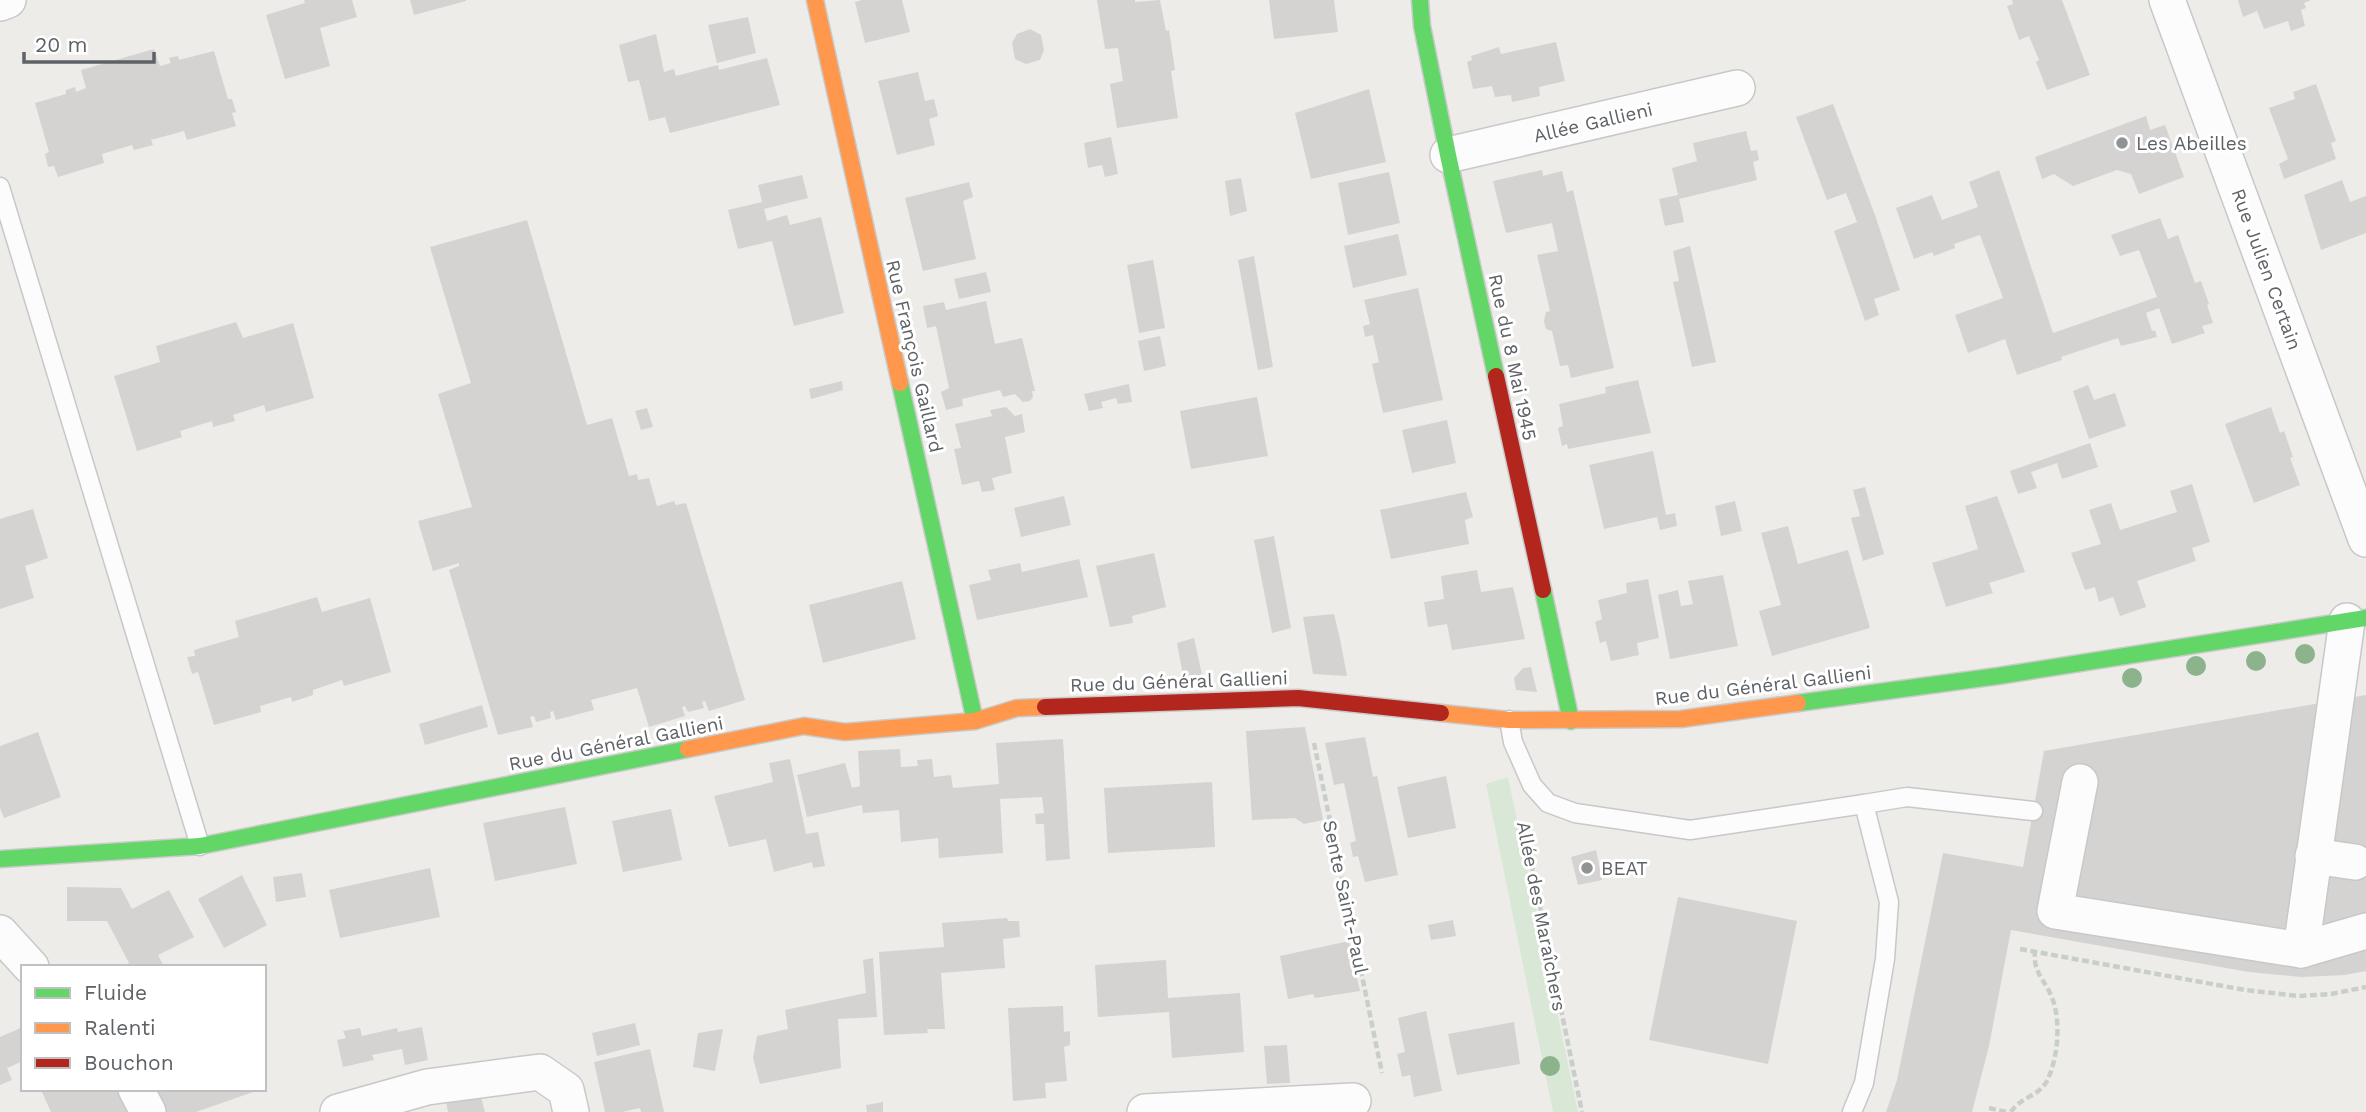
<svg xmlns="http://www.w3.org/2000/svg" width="2366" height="1112" viewBox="0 0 2366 1112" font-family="'Work Sans',sans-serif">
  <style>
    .green { fill: #d9e8d6 }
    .building { fill: #d4d3d2 }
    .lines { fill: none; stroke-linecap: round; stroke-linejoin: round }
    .lane-casing { stroke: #c8c8c8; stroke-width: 21 }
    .street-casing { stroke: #c8c8c8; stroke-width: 38 }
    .fast-casing { stroke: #cacaca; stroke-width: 19 }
    .slow-casing { stroke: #cacaca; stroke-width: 19 }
    .jam-casing { stroke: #cacaca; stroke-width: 19 }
    .path { stroke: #cacecb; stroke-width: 4.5; stroke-dasharray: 7 3.5; stroke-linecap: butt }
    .lane { stroke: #fcfcfc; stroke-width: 18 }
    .street { stroke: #fcfcfc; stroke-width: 35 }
    .fast { stroke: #63d668; stroke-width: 16 }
    .slow { stroke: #ff974d; stroke-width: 16 }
    .jam { stroke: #b3261e; stroke-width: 16 }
    .tree { fill: #8db38c }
    .poi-dot { fill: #909294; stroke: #fff; stroke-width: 2.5 }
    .labels { text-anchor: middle; stroke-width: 6; stroke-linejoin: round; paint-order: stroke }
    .street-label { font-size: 19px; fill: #5e6266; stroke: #fff }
    .poi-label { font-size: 19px; fill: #5e6266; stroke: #fff; text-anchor: start }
  </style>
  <rect width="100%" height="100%" fill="#edece9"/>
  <path class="green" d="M1508,777L1578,1112H1553L1486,784Z"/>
  <g class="building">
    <path d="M304,0H352L357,17L320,28L330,66L285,79L266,15L305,3Z"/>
    <path d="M410,0H466V1L414,15Z"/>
    <path d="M862,0H902L910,32L865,43L855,2Z"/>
    <path d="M1097,0H1135V2L1160,0L1166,31L1169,30L1175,70L1171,71L1178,118L1117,128L1110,84L1123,81L1118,48L1105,49Z"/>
    <path d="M1269,0H1334L1338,32L1274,39Z"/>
    <path d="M2012,0H2062L2090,75L2047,90L2036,62L2039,60L2029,36L2019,40L2007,6L2013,4Z"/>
    <path d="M2238,0H2311L2304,3L2306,8L2301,10L2305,26L2291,31L2288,21L2264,29L2257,11L2243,17Z"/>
    <path d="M748,17L756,53L717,63L708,25Z"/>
    <path d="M1030,29L1041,35L1044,50L1040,60L1026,64L1015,59L1012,43L1017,34Z"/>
    <path d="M656,34L664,72L674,69L676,76L718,65L719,70L767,58L780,105L670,133L665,117L649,121L639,80L628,82L619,45Z"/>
    <path d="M1556,42L1565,81L1539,87L1540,96L1512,102L1511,95L1495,97L1492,86L1473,89L1467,62L1472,60L1471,56L1499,47L1501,54Z"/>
    <path d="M154,49L160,66L171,63L169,58L178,56L179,60L214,51L228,99H232L236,112L232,113L236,126L187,140L184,131L151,140L153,145L134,150L132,145L102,154L104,163L58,177L54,166L48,167L45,154L49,152L35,103L66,94V90L75,87L76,92L86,88L81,70Z"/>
    <path d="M918,72L925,101L934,99L938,116L929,119L935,145L897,155L878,81Z"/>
    <path d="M2316,84L2336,141L2331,143L2336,159L2284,179L2279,164L2288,159L2269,108L2295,99L2293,92Z"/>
    <path d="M1369,89L1386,162L1311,179L1295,113Z"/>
    <path d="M1833,104L1875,215L1900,290L1874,299L1879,315L1865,321L1834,231L1857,222L1846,193L1827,200L1796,117Z"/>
    <path d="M2146,116L2150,130L2165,125L2184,177L2139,194L2131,174L2117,170L2073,186L2054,174L2042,179L2035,157Z"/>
    <path d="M1746,131L1751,151L1757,150L1759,160L1753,162L1757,180L1679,199L1684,222L1665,226L1659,199L1678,195L1672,168L1697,161L1693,143Z"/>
    <path d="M1111,137L1118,174L1105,177L1102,165L1088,168L1084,143Z"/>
    <path d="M1542,170L1543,176L1562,171L1567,192L1573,190L1614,368L1571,378L1568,365L1560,366L1552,331L1546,329L1544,321L1546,312L1550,311L1537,255L1558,251L1552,223L1506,233L1493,181Z"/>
    <path d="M1999,170L2053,333L2157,297L2139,250L2120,256L2111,235L2160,218L2168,239L2178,235L2195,283L2201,281L2209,304L2207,305L2213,323L2202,326L2205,333L2172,344L2159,308L2146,313L2152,331L2155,330L2157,337L2121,346L2118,338L2061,357L2062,360L2017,375L2005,339L1968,353L1955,315L2003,298L1980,235L1954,244L1955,248L1934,256L1932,252L1914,259L1896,208L1932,195L1942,220L1978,207L1969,182Z"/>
    <path d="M1389,172L1400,223L1348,235L1338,183Z"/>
    <path d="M802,175L808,198L764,209L767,221L787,215L790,225L821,217L844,313L794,326L772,241L738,249L728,210L762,202L758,185Z"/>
    <path d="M1241,178L1247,211L1230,216L1225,181Z"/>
    <path d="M2342,180L2350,202L2366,196V233L2321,250L2304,195Z"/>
    <path d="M969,182L973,197L963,201L976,259L923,271L905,198Z"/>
    <path d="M527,220L587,425L612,418L629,476L637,474L638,480L649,478L657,506L674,501L676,505L686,503L745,700L709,711L705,701L702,702L704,708L688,712L685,706L682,707L685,716L649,727L637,688L591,700L594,710L556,720L553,711L550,712L551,718L536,722L534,716L530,717L533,727L498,735L449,570L459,566V563L433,571L418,521L472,507L438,394L471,383L430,247Z"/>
    <path d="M1398,234L1407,275L1353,288L1344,246Z"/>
    <path d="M1690,246L1716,362L1692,367L1673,282L1679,281L1673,251Z"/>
    <path d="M1254,256L1273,367L1258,370L1238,260Z"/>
    <path d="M1153,260L1165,328L1139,333L1127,265Z"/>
    <path d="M986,272L991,292L959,299L954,279Z"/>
    <path d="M1418,288L1443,400L1383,413L1372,364L1379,362L1373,335L1365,337L1363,326L1370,324L1364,300Z"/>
    <path d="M986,301L995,344L1022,338L1035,391H1032L1033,397L1030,401L1023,402L1015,394L1003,397L1000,390L962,399L963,406L946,410L941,392L949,388L936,326L927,328L923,306L944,302L946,310Z"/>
    <path d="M236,322L243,338L293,323L314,398L266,412L264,405L233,415L235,421L213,427L212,421L180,431L182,437L137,451L114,376L160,362L156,346Z"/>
    <path d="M1160,336L1166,366L1144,371L1138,341Z"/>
    <path d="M1638,380L1651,433L1568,449L1567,444L1562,446L1558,428L1563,426L1559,404L1606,393L1605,387Z"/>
    <path d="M842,381L843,390L811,399L809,389Z"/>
    <path d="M1129,384L1132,402L1118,404L1116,398L1101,402L1103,408L1089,411L1084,394Z"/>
    <path d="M2088,385L2094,400L2115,393L2126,426L2089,439L2073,391Z"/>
    <path d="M1257,397L1268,456L1191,469L1180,411Z"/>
    <path d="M1006,407L1015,416L1022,414L1025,432L1005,437L1012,473L992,478L995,490L982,492L979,481L962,485L954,449L961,448L955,424L992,416L990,410Z"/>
    <path d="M2271,407L2280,433L2284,431L2293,457L2290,458L2300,485L2254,503L2225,424Z"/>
    <path d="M647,408L653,427L641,430L635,411Z"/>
    <path d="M1447,420L1456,463L1412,473L1402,430Z"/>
    <path d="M2090,443L2098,467L2062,479L2057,463L2031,472L2037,488L2018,494L2010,471Z"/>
    <path d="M1653,451L1666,515L1675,513L1677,526L1660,530L1657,517L1604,529L1589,465Z"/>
    <path d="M2192,484L2210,542L2192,548L2196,561L2137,581L2146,607L2120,616L2113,597L2099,602L2095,587L2085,590L2071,553L2101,544L2089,510L2111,503L2120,530L2177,512L2170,491Z"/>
    <path d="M1865,487L1884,554L1863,561L1851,518L1860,516L1853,490Z"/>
    <path d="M1466,492L1473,517L1465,520L1469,544L1391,559L1380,510Z"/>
    <path d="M1064,496L1071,525L1021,537L1014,508Z"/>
    <path d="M1997,496L2025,572L1989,583L1993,593L1946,607L1932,563L1978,549L1965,506Z"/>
    <path d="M1735,501L1742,531L1721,536L1715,506Z"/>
    <path d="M33,509L48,558L25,566L34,598L0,609V519Z"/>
    <path d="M1788,526L1798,564L1848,550L1870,628L1772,656L1759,611L1781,605L1761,533Z"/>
    <path d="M1274,536L1291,628L1272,633L1254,540Z"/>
    <path d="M1154,553L1166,607L1132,616L1133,623L1110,627L1096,566Z"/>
    <path d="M1079,559L1088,597L977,620L969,585L991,580L988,570L1020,563L1022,572Z"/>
    <path d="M1477,570L1481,592L1513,587L1525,639L1452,650L1447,624L1428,627L1424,602L1444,599L1441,576Z"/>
    <path d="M1723,575L1738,646L1670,659L1658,595L1678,590L1681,606L1693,604L1688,581Z"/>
    <path d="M1648,579L1659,638L1637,643L1639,655L1611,661L1606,641L1600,643L1595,622L1602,619L1598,600L1627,593L1626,583Z"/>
    <path d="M902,581L916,639L823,663L809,605Z"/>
    <path d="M317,597L322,612L370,598L391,672L344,686L342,680L313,690V695L292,702L291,697L260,706L261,712L214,725L198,672L192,674L187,657L195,656L194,650L239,637L235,621Z"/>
    <path d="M1334,614L1340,639L1347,676L1313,674L1303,617Z"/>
    <path d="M1194,638L1203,679L1184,680L1177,643Z"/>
    <path d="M1531,667L1537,692L1516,690L1514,678L1523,668Z"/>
    <path d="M2366,695V971L2345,975L2301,977L2249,972L2011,930L1989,1046L1972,1112H1886L1897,1080L1943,853L2023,867L2044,751Z"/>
    <path d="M482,705L488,727L425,745L419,724Z"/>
    <path d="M1305,727L1323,820L1304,824L1295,818L1252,820L1246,731Z"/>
    <path d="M38,732L61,797L4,818L0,808V746Z"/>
    <path d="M1365,737L1373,777L1377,776L1398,875L1365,882L1358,856L1353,857L1350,843L1356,841L1344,783L1334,785L1325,743Z"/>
    <path d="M1063,739L1070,859L1046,861L1044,824H1036L1035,814L1044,813L1042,797L1000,799L1003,853L939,858L938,838L901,842L899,810L863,813L862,805L807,817L797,775L845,763L852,788L860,786L858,751L900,749L901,767L918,766L917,760L932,759L934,777L951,775L953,788L999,784L996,743Z"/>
    <path d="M790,759L806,834L818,832L825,866L813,868L812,862L774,872L766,839L729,847L714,796L773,782L769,763Z"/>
    <path d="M1446,776L1456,828L1408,838L1397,787Z"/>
    <path d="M1212,782L1215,847L1108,853L1104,788Z"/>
    <path d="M565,807L577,864L495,881L483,823Z"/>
    <path d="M671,809L682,860L623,872L612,821Z"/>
    <path d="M1596,850L1602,880L1578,885L1571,857Z"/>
    <path d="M430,868L440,917L340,938L329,890Z"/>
    <path d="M302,873L306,897L276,902L273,877Z"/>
    <path d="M242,875L267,925L224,948L198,899Z"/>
    <path d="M67,887L121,888L132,909L169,890L194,937L158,955L164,967H127L126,965L129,963L107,921H67Z"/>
    <path d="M1678,897L1797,921L1768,1064L1649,1040Z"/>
    <path d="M1007,918L1008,921H1019L1020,937L1003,939L1005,968L941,973L945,1029H927L928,1033L884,1035L879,952L944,947L942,923Z"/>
    <path d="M1453,920L1456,936L1431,940L1428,925Z"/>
    <path d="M1349,941L1360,991L1315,998L1313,994L1288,999L1280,956Z"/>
    <path d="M873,958L877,1017L838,1019L841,1068L760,1084L753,1058L757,1036L788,1029L785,1010L866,993L863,960Z"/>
    <path d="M1166,960L1168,998L1240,993L1244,1052L1172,1058L1169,1012L1098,1017L1095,965Z"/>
    <path d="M1063,1006L1064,1032L1070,1031V1045L1064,1047L1067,1081L1045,1083L1046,1098L1013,1101L1008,1008Z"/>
    <path d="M1426,1011L1442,1091L1414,1097L1410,1075L1402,1077L1397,1054L1405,1052L1398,1018Z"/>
    <path d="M1514,1022L1520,1064L1457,1075L1448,1034Z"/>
    <path d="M635,1023L640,1045L597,1056L592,1033Z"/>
    <path d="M23,1027V1061L7,1068L12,1080L0,1085V1037Z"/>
    <path d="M422,1027L428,1060L405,1065L402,1049L372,1055L374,1060L343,1067L337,1040L346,1038L343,1031L360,1028L362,1036L397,1028L398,1032Z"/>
    <path d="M723,1029L715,1071L693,1067L698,1033Z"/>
    <path d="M1287,1045L1290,1083L1267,1084L1264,1046Z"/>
    <path d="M650,1049L664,1112H641L640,1108L622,1112H605L594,1062Z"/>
    <path d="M48,1089H124L135,1112H51L42,1092Z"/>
    <path d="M155,1089H259V1090L196,1112H165Z"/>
    <path d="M480,1094L485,1112H448L446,1101Z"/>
    <path d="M883,1102V1112H867L866,1105Z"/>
  </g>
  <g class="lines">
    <g class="lane-casing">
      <g id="lane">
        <path d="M0,187L200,846"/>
        <path d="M1509,720L1513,742L1532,785L1548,803L1575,813L1690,830L1864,804L1889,902L1885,959L1864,1083L1852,1112"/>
        <path d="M1864,804L1907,797L2033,811"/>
      </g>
    </g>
    <g class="street-casing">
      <g id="street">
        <path d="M2167,0L2366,539"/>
        <path d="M0,3L8,0"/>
        <path d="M1448,155L1737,88"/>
        <path d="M2080,782L2055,911L2301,950L2347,621"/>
        <path d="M2313,856L2355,862"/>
        <path d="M0,933L31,967"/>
        <path d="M2301,950L2366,931"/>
        <path d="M136,1089L148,1112"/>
        <path d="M338,1112L427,1087L540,1072L566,1090L571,1112"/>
        <path d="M1145,1112L1353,1101"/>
      </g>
    </g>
    <g class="fast-casing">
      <g id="fast">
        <path d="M1420,0L1422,26L1448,155L1496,376"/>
        <path d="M900,383L975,721"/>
        <path d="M1543,590L1571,721"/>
        <path d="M1798,703L1998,676L2366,618"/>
        <path d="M0,859L200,846L688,749"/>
      </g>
    </g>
    <g class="slow-casing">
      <g id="slow">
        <path d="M815,0L900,383"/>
        <path d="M1441,713L1509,720L1681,719L1798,703"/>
        <path d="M688,749L804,726L845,732L975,721L1017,708L1045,707"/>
      </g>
    </g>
    <g class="jam-casing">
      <g id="jam">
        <path d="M1496,376L1543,590"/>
        <path d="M1045,707L1298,698L1441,713"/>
      </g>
    </g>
    <g class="path">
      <path d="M1314,743L1382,1073"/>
      <path d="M1523,823L1582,1112"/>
      <path d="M2020,949L2245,990L2299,996L2331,994L2366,987"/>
      <path d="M1989,1108L2006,1112"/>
      <path d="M2011,1112C2020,1097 2038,1097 2047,1081C2059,1056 2062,1015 2049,991C2041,976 2033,969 2035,952"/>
    </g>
    <use href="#lane" class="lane"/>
    <use href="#street" class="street"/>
    <use href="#fast" class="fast"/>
    <use href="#slow" class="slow"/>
    <use href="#jam" class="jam"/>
  </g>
  <g class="tree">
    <circle cx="2305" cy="654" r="10"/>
    <circle cx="2256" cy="661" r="10"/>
    <circle cx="2196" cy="666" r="10"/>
    <circle cx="2132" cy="678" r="10"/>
    <circle cx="1550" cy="1066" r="10"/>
  </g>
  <g class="poi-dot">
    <circle cx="2122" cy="143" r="7"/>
    <circle cx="1587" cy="868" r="7"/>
  </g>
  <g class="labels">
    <g class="street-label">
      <text transform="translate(1593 122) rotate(-13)" y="7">Allée Gallieni</text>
      <text transform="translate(2267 269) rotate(70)" y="7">Rue Julien Certain</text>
      <text transform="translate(915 356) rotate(77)" y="7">Rue François Gaillard</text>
      <text transform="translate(1513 357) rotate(78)" y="7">Rue du 8 Mai 1945</text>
      <text transform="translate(1179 681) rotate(-2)" y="7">Rue du Général Gallieni</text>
      <text transform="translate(1763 685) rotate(-7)" y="7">Rue du Général Gallieni</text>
      <text transform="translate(616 743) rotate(-11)" y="7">Rue du Général Gallieni</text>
      <text transform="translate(1346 897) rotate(78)" y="7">Sente Saint-Paul</text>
      <text transform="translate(1542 916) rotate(79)" y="7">Allée des Maraîchers</text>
    </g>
    <g class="poi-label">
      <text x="2136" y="150">Les Abeilles</text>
      <text x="1601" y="875">BEAT</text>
    </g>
  </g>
  <rect x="21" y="965" width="245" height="126" fill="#ffffff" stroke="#bfc0c2" stroke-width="2"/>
  <rect x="35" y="988" width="35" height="10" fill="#63d668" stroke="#bfc0c2" stroke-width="2"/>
  <text x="84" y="1000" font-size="21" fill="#5e6266">Fluide</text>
  <rect x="35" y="1023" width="35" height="10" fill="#ff974d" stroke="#bfc0c2" stroke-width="2"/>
  <text x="84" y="1035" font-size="21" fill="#5e6266">Ralenti</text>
  <rect x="35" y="1058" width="35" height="10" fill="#b3261e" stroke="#bfc0c2" stroke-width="2"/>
  <text x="84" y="1070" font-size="21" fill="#5e6266">Bouchon</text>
  <path d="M24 52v10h130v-10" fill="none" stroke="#5e6266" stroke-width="3.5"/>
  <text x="35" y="52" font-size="21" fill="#5e6266" stroke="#ffffff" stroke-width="5" paint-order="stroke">20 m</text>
</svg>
